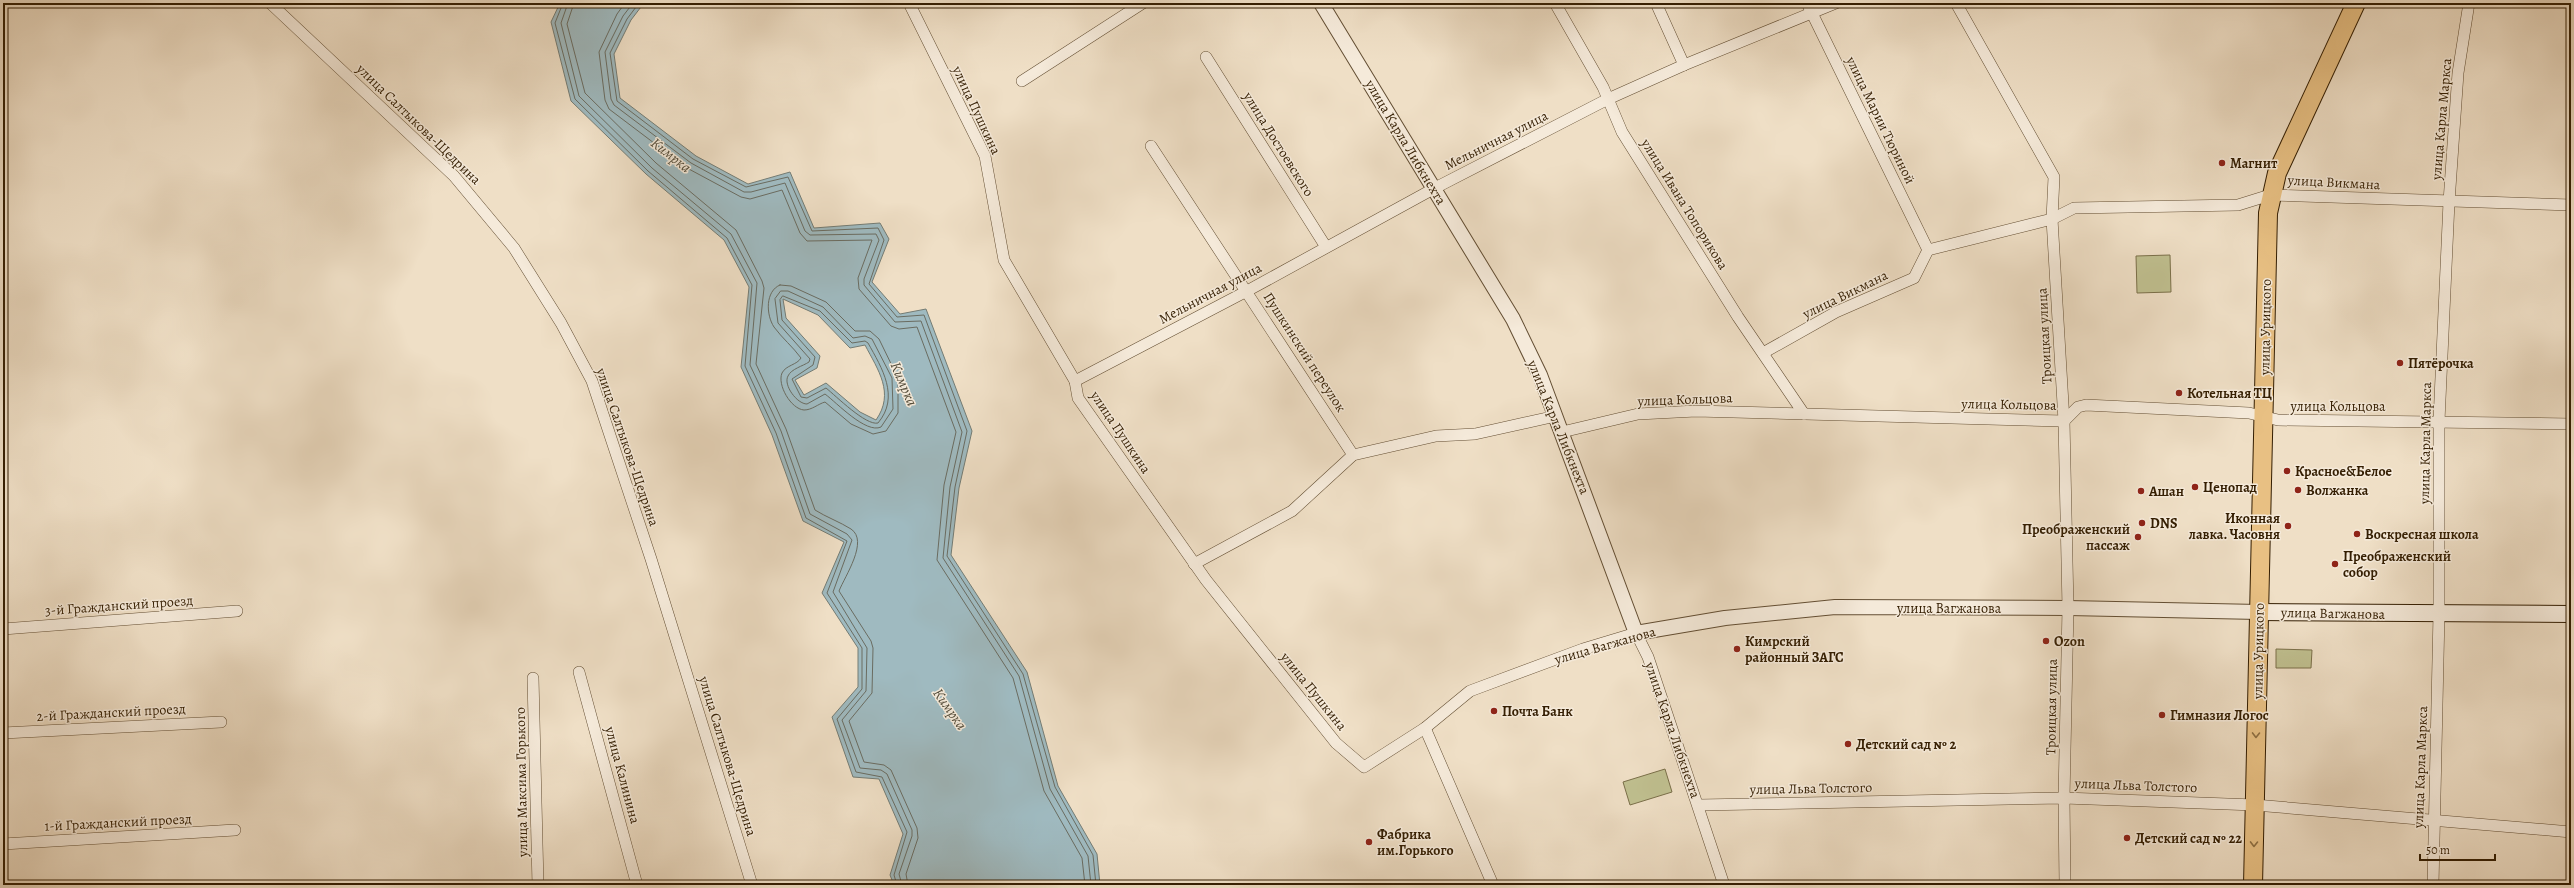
<svg xmlns="http://www.w3.org/2000/svg" width="2574" height="888" viewBox="0 0 2574 888" font-family="Alegreya,serif">
  <style>
    .green { fill: #c0c090; stroke: #7a6f49 }
    .water { fill: #9fbac0; stroke: #747c74; fill-rule: evenodd }
    .lines { fill: none; stroke-linecap: round; stroke-linejoin: round }
    .shore { stroke: #6a6c61; stroke-width: 1 }
    .minor-casing { stroke: #634e33; stroke-width: 12 }
    .tertiary-casing { stroke: #634e33; stroke-width: 16 }
    .secondary-casing { stroke: #341e02; stroke-width: 18 }
    .primary-casing { stroke: #341e02; stroke-width: 20 }
    .minor { stroke: #f5eada; stroke-width: 11 }
    .tertiary { stroke: #f5eada; stroke-width: 14 }
    .secondary { stroke: #f5eada; stroke-width: 16 }
    .primary { stroke: #e8c083; stroke-width: 18 }
    .oneway { stroke: #8e6f42 }
    .poi-dot { fill: #8f2418; stroke: #f5eada; stroke-width: 1.5 }
    .labels { text-anchor: middle; stroke-width: 3; stroke-linejoin: round; paint-order: stroke }
    .street-label { font-size: 14px; fill: #341e02; stroke: #f5eada }
    .poi-label { font-size: 14px; font-weight: bold; fill: #341e02; stroke: #f5eada; text-anchor: start }
    .water-label { font-size: 15px; font-style: italic; fill: #544d3b; stroke: #f5eada }
  </style>
  <rect width="100%" height="100%" fill="#efdfc6"/>
  <filter id="stains"><feTurbulence type="fractalNoise" baseFrequency=".005" numOctaves="4"/><feColorMatrix values="0 0 0 0 .2 0 0 0 0 .09 0 0 0 0 .02 0 0 0 .5 -.17"/></filter>
  <radialGradient id="worn" r=".72"><stop offset=".6" stop-color="#630" stop-opacity="0"/><stop offset="1" stop-color="#630" stop-opacity=".3"/></radialGradient>
  <g class="green">
    <path d="M2170,255L2171,292L2137,293L2136,256Z"/>
    <path d="M2276,649L2312,650L2311,668H2276Z"/>
    <path d="M1665,769L1672,792L1630,805L1623,782Z"/>
  </g>
  <path class="water" d="M560,3H644L631,20L614,54L620,98L696,156L748,184L790,172L814,228L880,223L889,239L872,282L900,314L926,309L972,431L959,488L951,555L1027,672L1058,786L1097,854L1100,885H894L890,875L903,834L879,779L853,777L832,717L858,687V648L822,593L844,542L803,521L772,435L741,367L749,287L724,240L646,174L571,101L551,22ZM783,299L818,315L850,348L865,345C878,370 895,393 876,420L860,412L826,383L804,395L795,380L817,368L820,356L786,318Z"/>
  <g class="lines">
    <g class="shore">
      <path d="M563,3L555,23L575,99L648,171L727,238L752,285L745,366L776,433L806,518L847,541L827,593L862,648V689L837,719L856,772L882,777L907,832L894,875L897,885"/>
      <path d="M568,3L561,23L579,96L652,168L731,234L757,283L750,365L781,431L810,514L847,534L852,540L833,592L867,648L866,691L842,720L860,768L881,770L887,774L912,830V836L899,874L902,885"/>
      <path d="M574,3L567,24L585,93L656,163L736,230L762,281L764,288L756,364L786,429L815,510C826,517 840,522 851,529C869,541 845,576 839,591L871,641L873,648L872,693L849,721L864,762L884,765L891,770L917,828L918,838L906,874L908,885"/>
      <path d="M625,3L617,14L599,52L605,100L609,109L687,168L741,197L750,199L782,190L800,233L807,241L872,240L858,278L859,289L891,326L899,329L917,327L956,432L944,485L937,560L1013,678L1044,791L1082,858L1085,885"/>
      <path d="M633,3L623,16L605,52L611,99L614,105L691,163L744,192H751L785,183L805,231L810,235L876,234L879,240L864,279V285L895,322L921,321L962,432L950,487L943,558L1019,676L1050,789L1088,856L1091,885"/>
      <path d="M639,3L627,19L610,53L617,101L693,159L746,187L788,177L812,231L878,228L884,240L869,284L897,317L924,315L967,431L955,487L947,556L1023,674L1055,787L1093,855L1096,885"/>
      <path d="M780,285L791,286L826,302L855,331H870L879,339L898,378V413L886,431L873,434L851,424L825,402C818,404 812,410 804,410C791,409 777,385 782,373C786,365 797,365 801,358C793,347 782,338 774,327C766,315 765,291 780,285Z"/>
      <path d="M781,291H788L823,307L853,338L865,336L872,339L892,378L893,409L881,427C866,434 837,403 825,394L807,404C797,404 783,385 788,376C791,369 803,366 809,362L810,359L778,323L775,299Z"/>
      <path d="M783,296L820,311L852,343L865,341L868,343C882,368 900,397 878,423C866,426 836,396 826,388L807,398L801,397L792,379L813,365L815,357L782,320L780,300Z"/>
    </g>
    <g class="minor-casing">
      <g id="minor">
        <path d="M270,3L454,176L514,248L561,323L592,381L651,559L752,885"/>
        <path d="M909,3L985,156L1004,260L1075,381L1078,398L1206,580L1336,743L1364,767L1425,728L1470,691L1583,649L1636,633L1648,657L1724,885"/>
        <path d="M1555,3L1603,87L1622,132L1738,317L1804,414"/>
        <path d="M1656,3L1684,65"/>
        <path d="M1807,3L1928,250"/>
        <path d="M1956,3L2054,177L2052,219L2064,421L2068,608L2064,798L2065,885"/>
        <path d="M1206,57L1326,247"/>
        <path d="M1022,81L1143,3"/>
        <path d="M1151,146L1353,455"/>
        <path d="M1928,250L2052,219L2074,208L2238,205L2270,195L2571,205"/>
        <path d="M1763,353L1836,312L1914,278L1928,250"/>
        <path d="M1075,381L1247,291L1435,188L1608,99L1684,65L1836,3"/>
        <path d="M1562,432L1638,414L1696,411L2064,421L2078,407L2086,405L2249,413L2278,420L2571,424"/>
        <path d="M1194,564L1292,511L1353,455L1436,436L1475,434L1556,416"/>
        <path d="M3,629L237,611"/>
        <path d="M579,672L637,885"/>
        <path d="M533,678L538,885"/>
        <path d="M1425,728L1493,885"/>
        <path d="M3,733L221,722"/>
        <path d="M1699,805L2064,798L2255,805L2571,832"/>
        <path d="M3,844L235,830"/>
        <path d="M2433,885L2439,614V421L2449,202L2458,73L2469,3"/>
      </g>
    </g>
    <g class="tertiary-casing">
      <path id="tertiary" d="M1321,3L1513,319L1540,375L1636,633L1725,618L1835,607L2068,608L2259,612"/>
    </g>
    <g class="secondary-casing">
      <path id="secondary" d="M2259,612L2571,614"/>
    </g>
    <g class="primary-casing">
      <path id="primary" d="M2253,885L2268,213L2277,173L2356,3"/>
    </g>
    <use href="#minor" class="minor"/>
    <use href="#tertiary" class="tertiary"/>
    <use href="#secondary" class="secondary"/>
    <use href="#primary" class="primary"/>
  </g>
  <defs><path id="oneway-chevron" d="M-2-3.5L2.5 0L-2 3.5" fill="none" stroke-width="1.6" stroke-linecap="round" stroke-linejoin="round"/></defs>
  <g class="oneway">
    <use href="#oneway-chevron" transform="translate(2256 735) rotate(91)"/>
    <use href="#oneway-chevron" transform="translate(2254 844) rotate(91)"/>
  </g>
  <g class="poi-dot">
    <circle cx="2222" cy="163" r="4"/>
    <circle cx="2400" cy="363" r="4"/>
    <circle cx="2179" cy="393" r="4"/>
    <circle cx="2287" cy="471" r="4"/>
    <circle cx="2195" cy="487" r="4"/>
    <circle cx="2298" cy="490" r="4"/>
    <circle cx="2141" cy="491" r="4"/>
    <circle cx="2142" cy="523" r="4"/>
    <circle cx="2288" cy="526" r="4"/>
    <circle cx="2357" cy="534" r="4"/>
    <circle cx="2138" cy="537" r="4"/>
    <circle cx="2335" cy="564" r="4"/>
    <circle cx="2046" cy="641" r="4"/>
    <circle cx="1737" cy="649" r="4"/>
    <circle cx="1494" cy="711" r="4"/>
    <circle cx="2162" cy="715" r="4"/>
    <circle cx="1848" cy="744" r="4"/>
    <circle cx="2127" cy="838" r="4"/>
    <circle cx="1369" cy="842" r="4"/>
  </g>
  <g class="labels">
    <g class="street-label">
      <text transform="translate(977 110) rotate(65)" y="5">улица Пушкина</text>
      <text transform="translate(2441 119) rotate(-85)" y="5">улица Карла Маркса</text>
      <text transform="translate(1881 120) rotate(64)" y="5">улица Марии Тюриной</text>
      <text transform="translate(419 124) rotate(44)" y="5">улица Салтыкова-Щедрина</text>
      <text transform="translate(1496 140) rotate(-27)" y="5">Мельничная улица</text>
      <text transform="translate(1406 142) rotate(59)" y="5">улица Карла Либкнехта</text>
      <text transform="translate(1279 144) rotate(58)" y="5">улица Достоевского</text>
      <text transform="translate(2334 182) rotate(3)" y="5">улица Викмана</text>
      <text transform="translate(1685 204) rotate(58)" y="5">улица Ивана Топорикова</text>
      <text transform="translate(1210 293) rotate(-28)" y="5">Мельничная улица</text>
      <text transform="translate(1845 294) rotate(-26)" y="5">улица Викмана</text>
      <text transform="translate(2265 327) rotate(-89)" y="5">улица Урицкого</text>
      <text transform="translate(2044 336) rotate(-93)" y="5">Троицкая улица</text>
      <text transform="translate(1305 352) rotate(57)" y="5">Пушкинский переулок</text>
      <text transform="translate(1685 399) rotate(-2)" y="5">улица Кольцова</text>
      <text transform="translate(2009 404) rotate(1)" y="5">улица Кольцова</text>
      <text x="2338" y="411">улица Кольцова</text>
      <text transform="translate(1559 427) rotate(68)" y="5">улица Карла Либкнехта</text>
      <text transform="translate(1121 432) rotate(56)" y="5">улица Пушкина</text>
      <text transform="translate(2425 443) rotate(-89)" y="5">улица Карла Маркса</text>
      <text transform="translate(628 447) rotate(71)" y="5">улица Салтыкова-Щедрина</text>
      <text transform="translate(119 605) rotate(-4)" y="5">3-й Гражданский проезд</text>
      <text x="1949" y="613">улица Вагжанова</text>
      <text transform="translate(2333 613) rotate(1)" y="5">улица Вагжанова</text>
      <text transform="translate(1605 645) rotate(-16)" y="5">улица Вагжанова</text>
      <text transform="translate(2258 651) rotate(-89)" y="5">улица Урицкого</text>
      <text transform="translate(1314 691) rotate(51)" y="5">улица Пушкина</text>
      <text transform="translate(2051 707) rotate(-89)" y="5">Троицкая улица</text>
      <text transform="translate(111 712) rotate(-3)" y="5">2-й Гражданский проезд</text>
      <text transform="translate(1673 730) rotate(71)" y="5">улица Карла Либкнехта</text>
      <text transform="translate(728 756) rotate(73)" y="5">улица Салтыкова-Щедрина</text>
      <text transform="translate(2420 767) rotate(-88)" y="5">улица Карла Маркса</text>
      <text transform="translate(623 775) rotate(75)" y="5">улица Калинина</text>
      <text transform="translate(521 782) rotate(-91)" y="5">улица Максима Горького</text>
      <text transform="translate(2136 785) rotate(2)" y="5">улица Льва Толстого</text>
      <text transform="translate(1811 788) rotate(-1)" y="5">улица Льва Толстого</text>
      <text transform="translate(118 822) rotate(-3)" y="5">1-й Гражданский проезд</text>
    </g>
    <g class="poi-label">
      <text x="2230" y="168">Магнит</text>
      <text x="2408" y="368">Пятёрочка</text>
      <text x="2187" y="398">Котельная ТЦ</text>
      <text x="2295" y="476">Красное&amp;Белое</text>
      <text x="2203" y="492">Ценопад</text>
      <text x="2306" y="495">Волжанка</text>
      <text x="2149" y="496">Ашан</text>
      <text x="2280" y="523" text-anchor="end">Иконная<tspan x="2280" dy="16">лавка. Часовня</tspan></text>
      <text x="2150" y="528">DNS</text>
      <text x="2130" y="534" text-anchor="end">Преображенский<tspan x="2130" dy="16">пассаж</tspan></text>
      <text x="2365" y="539">Воскресная школа</text>
      <text x="2343" y="561">Преображенский<tspan x="2343" dy="16">собор</tspan></text>
      <text x="1745" y="646">Кимрский<tspan x="1745" dy="16">районный ЗАГС</tspan></text>
      <text x="2054" y="646">Ozon</text>
      <text x="1502" y="716">Почта Банк</text>
      <text x="2170" y="720">Гимназия Логос</text>
      <text x="1856" y="749">Детский сад № 2</text>
      <text x="1377" y="839">Фабрика<tspan x="1377" dy="16">им.Горького</tspan></text>
      <text x="2135" y="843">Детский сад № 22</text>
    </g>
    <g class="water-label">
      <text transform="translate(671 155) rotate(38)" y="5">Кимрка</text>
      <text transform="translate(904 384) rotate(67)" y="5">Кимрка</text>
      <text transform="translate(950 709) rotate(55)" y="5">Кимрка</text>
    </g>
  </g>
  <rect width="2574" height="888" fill="none" stroke="#efdfc6" stroke-width="16"/>
  <rect x="4" y="4" width="2566" height="880" fill="none" stroke="#341e02" stroke-width="2"/>
  <rect x="8" y="8" width="2558" height="872" fill="none" stroke="#341e02"/>
  <path d="M2420 854v6h75v-6" fill="none" stroke="#341e02" stroke-width="2"/>
  <text x="2426" y="854" font-size="12" fill="#341e02" stroke="#f5eada" stroke-width="3" paint-order="stroke">50 m</text>
  <rect width="100%" height="100%" filter="url(#stains)"/>
  <rect width="100%" height="100%" fill="url(#worn)"/>
</svg>
